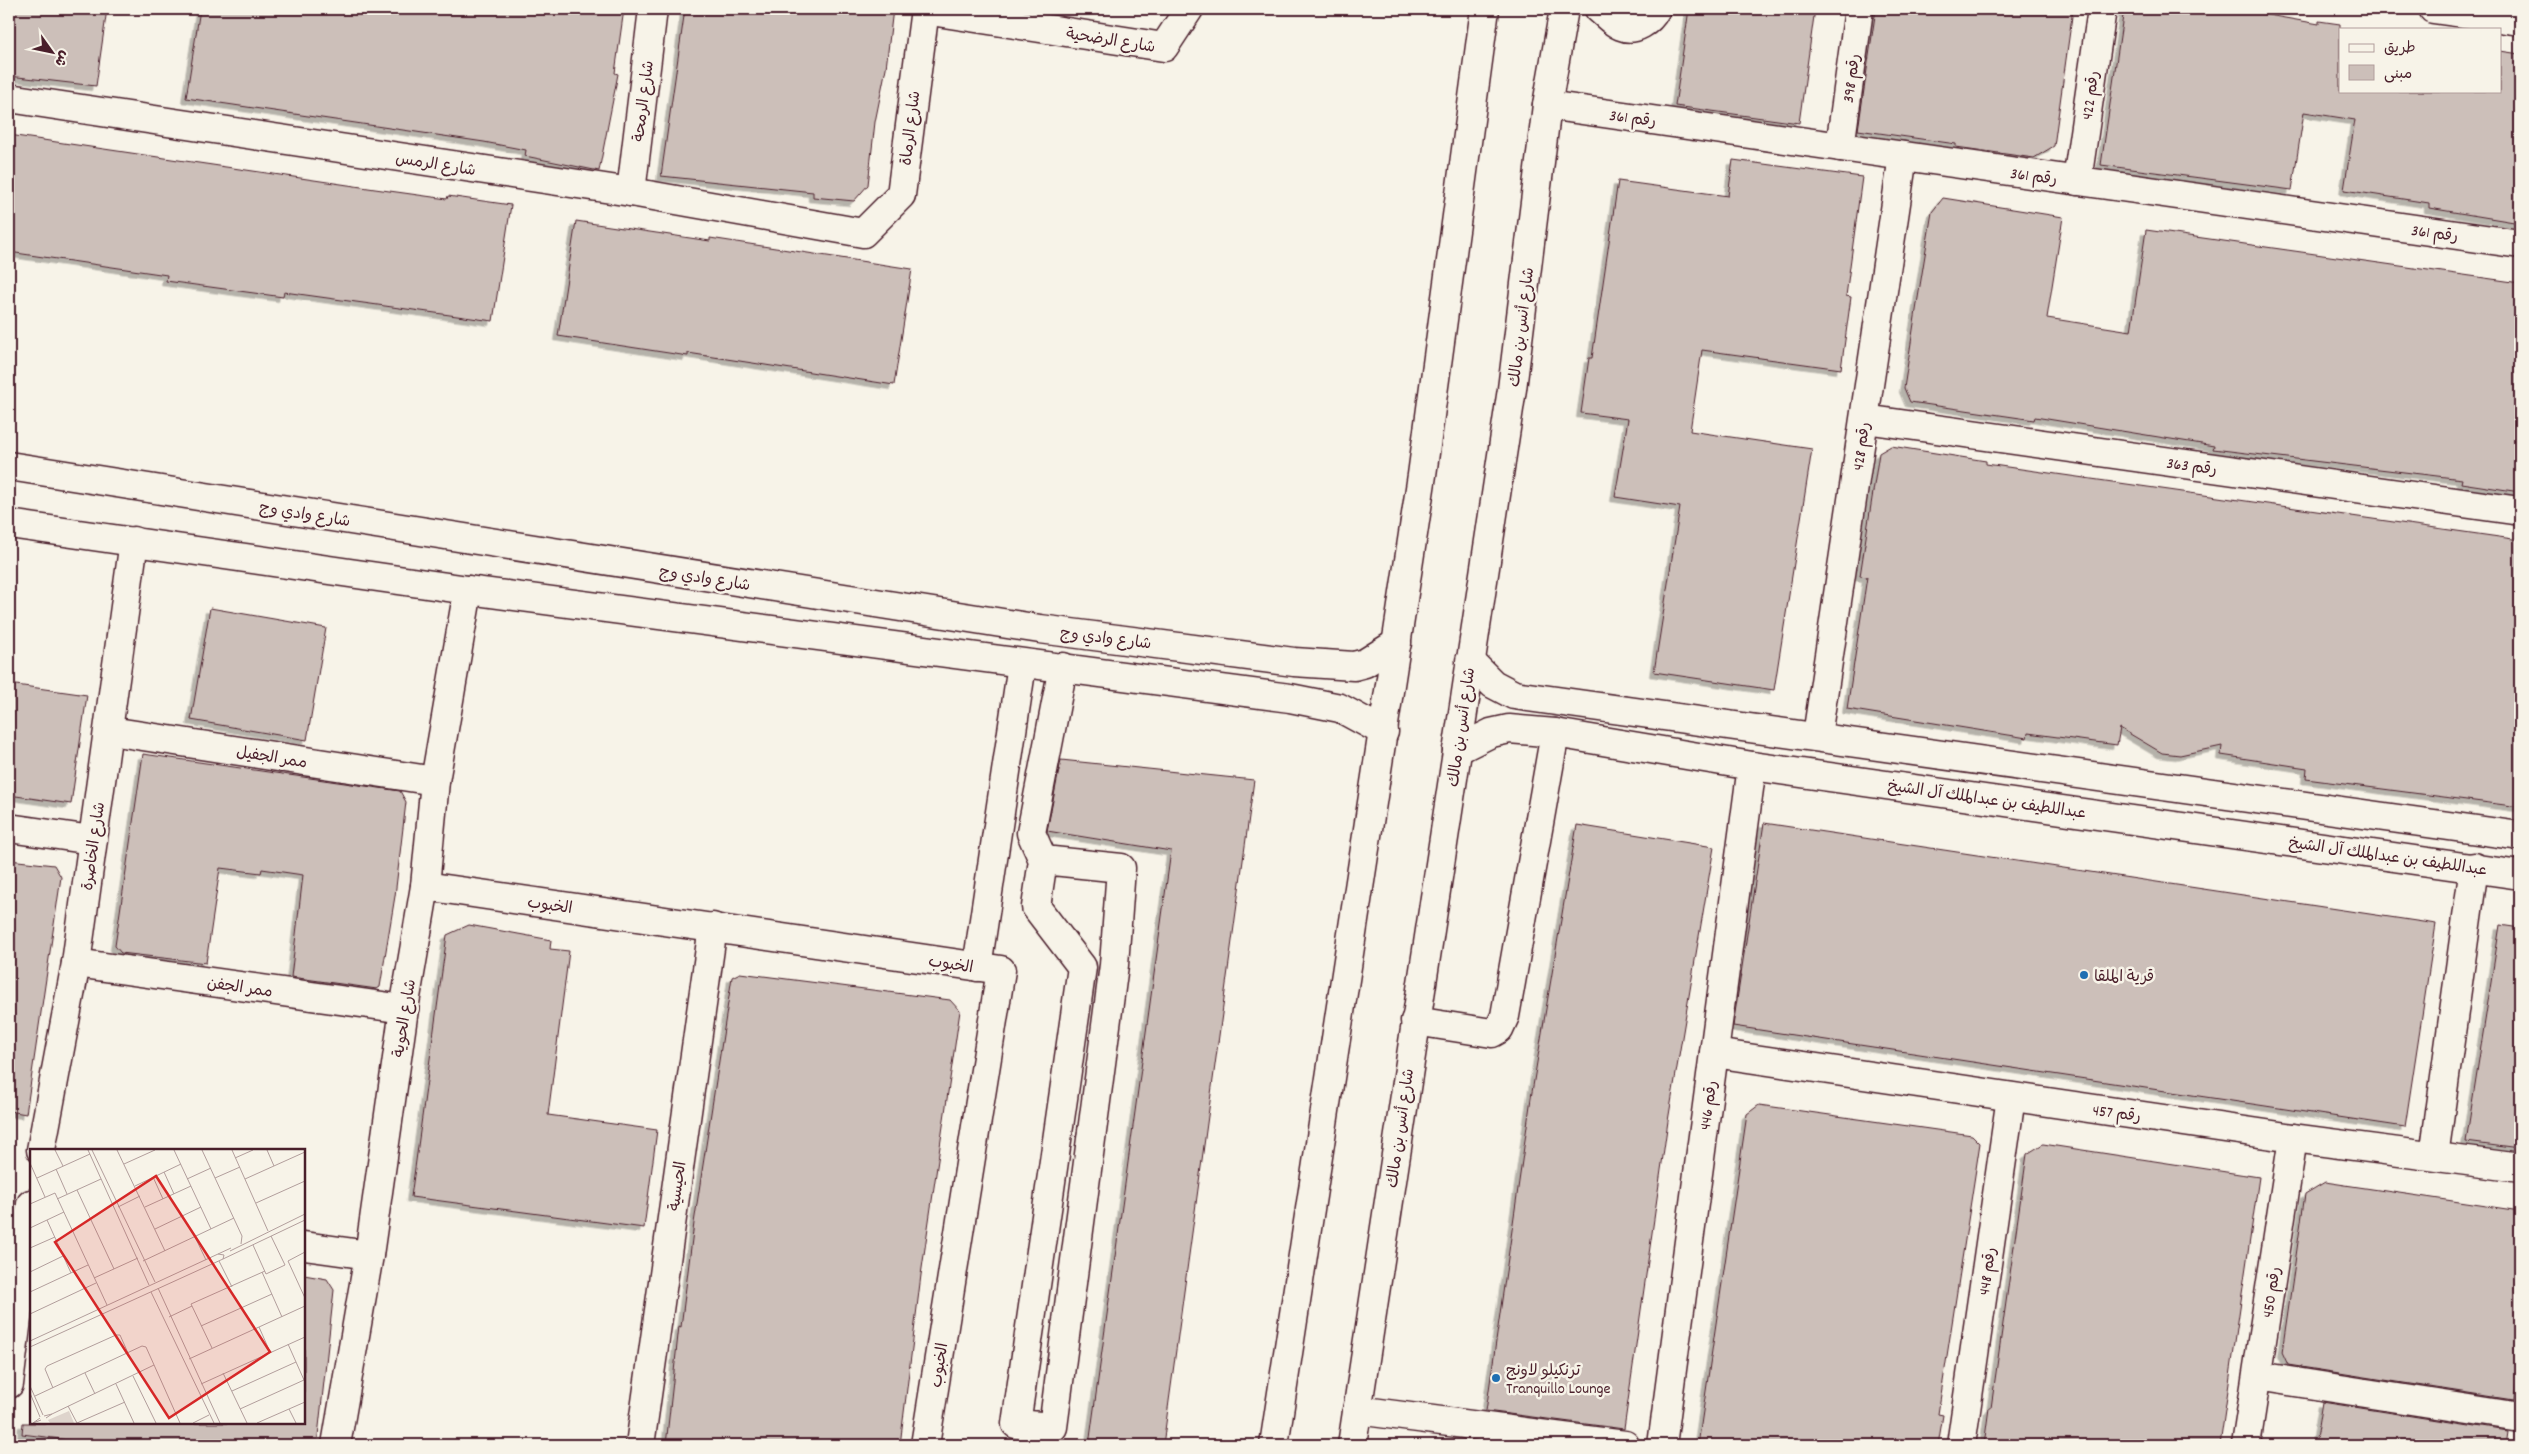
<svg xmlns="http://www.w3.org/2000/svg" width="2529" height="1454" viewBox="0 0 2529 1454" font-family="Dekko,'Playpen Sans Arabic',sans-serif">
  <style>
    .building { fill: #ccbfb9; stroke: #4a1f2b; filter: url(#shadow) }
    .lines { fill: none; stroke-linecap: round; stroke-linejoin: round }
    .minor-casing { stroke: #4a1f2b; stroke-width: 31 }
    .major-casing { stroke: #4a1f2b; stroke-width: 31 }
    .minor { stroke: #f7f3e8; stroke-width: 28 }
    .major { stroke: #f7f3e8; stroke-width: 28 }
    .poi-dot { fill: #1f6fb2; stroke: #f7f3e8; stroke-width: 2 }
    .labels { text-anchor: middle; stroke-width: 5; stroke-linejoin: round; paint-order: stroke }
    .street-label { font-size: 16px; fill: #4a1f2b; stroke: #f7f3e8 }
    .poi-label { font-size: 16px; fill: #4a1f2b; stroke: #f7f3e8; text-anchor: start }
    .inset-road { fill: none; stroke: #b29e9c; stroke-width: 1 }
    .view { fill: #d62828; fill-opacity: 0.15; stroke: #d62828; stroke-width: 2.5 }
    .inset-edge { fill: none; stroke: #4a1f2b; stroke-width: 2.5 }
  </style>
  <defs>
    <filter id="shadow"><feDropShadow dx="-4.5" dy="4.5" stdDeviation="0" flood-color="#0004"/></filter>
  </defs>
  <rect width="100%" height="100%" fill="#f7f3e8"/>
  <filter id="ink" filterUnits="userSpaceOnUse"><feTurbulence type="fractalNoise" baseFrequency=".02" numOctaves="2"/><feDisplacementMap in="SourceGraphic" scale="10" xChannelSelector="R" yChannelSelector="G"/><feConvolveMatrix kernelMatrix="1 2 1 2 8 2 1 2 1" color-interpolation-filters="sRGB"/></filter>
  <g filter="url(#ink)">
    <g class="building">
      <path d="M9,9H107L96,86L9,76Z"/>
      <path d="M200,9H624L615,73L618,74L599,171L525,156L526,150L484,142L186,98Z"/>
      <path d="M685,9H893L886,68L875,122L868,185L854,201L813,197V192L661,176Z"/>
      <path d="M1689,9H1815L1799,123L1675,106Z"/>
      <path d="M1876,9H2073L2054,146L2034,158L1956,147V144L1858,130Z"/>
      <path d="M2124,9H2234L2319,24V21L2340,24V91H2500V51L2520,54V223L2429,208V203L2344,190L2355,120L2304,112L2292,190L2101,165Z"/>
      <path d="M9,135L375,189L447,199L448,196L511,205L493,321L284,292L283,297L166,281L167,275L9,252Z"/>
      <path d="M1733,160L1862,177L1846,296L1851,297L1841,369L1702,350L1690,431L1812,449L1774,690L1654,672L1680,507L1615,497L1628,419L1581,413L1589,358H1592L1618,181L1728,196Z"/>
      <path d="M1943,198L2063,217L2047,318L2131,331L2146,230L2520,283V492L2461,483L2462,479L2213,449L2214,446L2035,417L2034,420L1910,402L1904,388L1917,304L1932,212Z"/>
      <path d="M576,221L710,241V238L912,269L894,385L688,353V356L558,336Z"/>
      <path d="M1891,446L1986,461V464L2520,540V807L2306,779L2307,768L2221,755L2222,746L2180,755L2162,753L2120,728L2117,745L2028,733L2027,738L1847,709L1867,577L1860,576L1879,453Z"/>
      <path d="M210,608L326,628L307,740L191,720Z"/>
      <path d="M9,684L87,695L71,804L9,795Z"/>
      <path d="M143,754L400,791L406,802L395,896L380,987L377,989L291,977L303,875L262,869L261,873L220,868L206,963L121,953L115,946Z"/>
      <path d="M1061,760L1254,780L1163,1445H1089L1171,851L1047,831Z"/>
      <path d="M1764,823L2436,924L2405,1127L1733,1026Z"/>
      <path d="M1577,825L1714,847L1668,1121L1624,1429L1486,1411L1531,1098Z"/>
      <path d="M9,860L54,865L61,877L26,1114L9,1111Z"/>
      <path d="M469,925L551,940L550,949L569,951L548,1115L657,1130L644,1228L411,1197L447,935Z"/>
      <path d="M2500,925L2520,928V1149L2466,1142Z"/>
      <path d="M740,973L950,1000L960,1011L921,1275L900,1445H666L679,1326L681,1327L694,1223L732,977Z"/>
      <path d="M1759,1105L1972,1135L1980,1143L1938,1414L1943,1415L1938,1445H1698L1747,1114Z"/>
      <path d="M2043,1144L2259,1177L2220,1445H1984L1989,1408H1991L2027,1154Z"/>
      <path d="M2325,1182L2520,1211V1347L2513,1400L2288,1365L2282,1352L2305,1194Z"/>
      <path d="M304,1275L327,1279L334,1290L317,1445H107L22,1434L23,1423H304Z"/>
      <path d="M2322,1402L2508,1431L2506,1445H2315Z"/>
    </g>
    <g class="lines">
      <g class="minor-casing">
        <g id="minor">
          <path d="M1599,9C1605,14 1613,23 1621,26C1635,32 1650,21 1656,9"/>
          <path d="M2433,9L2520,21"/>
          <path d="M924,10L1164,47L1189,9"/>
          <path d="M9,98L631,192L863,233L901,195L925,9"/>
          <path d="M1547,105L2520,244"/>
          <path d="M1840,147L1859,9"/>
          <path d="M2077,181L2102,9"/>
          <path d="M631,192L653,9"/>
          <path d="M1865,419L2520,511"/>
          <path d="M9,466L1040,629L1294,662L1354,666L1365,663L1397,643"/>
          <path d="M9,524L468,590L1290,698L1340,708L1384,732"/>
          <path d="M1470,661L1493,684L1514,695L2520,836"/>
          <path d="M110,731L435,781"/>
          <path d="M1817,736L1903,156"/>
          <path d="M1457,750L1491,733L1509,729L1555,733L1752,766L2520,875"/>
          <path d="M9,828L92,840"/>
          <path d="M1043,860L1121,868L1114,965L1053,1427L1016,1424L1082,967L1036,907L1043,860L1031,833L1063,667"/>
          <path d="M425,886L1001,970L925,1445"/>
          <path d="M76,963L404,1009"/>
          <path d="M977,967L1022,664"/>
          <path d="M1415,1021L1492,1033L1499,1029L1505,1016L1555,733"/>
          <path d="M1714,1053L2293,1138L2520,1168"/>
          <path d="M41,1150L76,963L134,541"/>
          <path d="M2434,1156L2474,867"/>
          <path d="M304,1246L369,1255"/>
          <path d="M2257,1376L2520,1417"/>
          <path d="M9,1384L31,1204"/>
          <path d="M1357,1410L1625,1445"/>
          <path d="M336,1445L369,1255L404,1009L425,886L435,781L468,590"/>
          <path d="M640,1445L713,927"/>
          <path d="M1662,1445L1752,766"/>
          <path d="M1961,1445L2011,1097"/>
          <path d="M2246,1445L2293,1138"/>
        </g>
      </g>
      <g class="major-casing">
        <g id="major">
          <path d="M1274,1445L1422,475L1485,9"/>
          <path d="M1352,1445L1512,389L1547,105L1564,9"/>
        </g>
      </g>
      <use href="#minor" class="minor"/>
      <use href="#major" class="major"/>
    </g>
  </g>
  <g class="poi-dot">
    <circle cx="2084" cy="975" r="5"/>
    <circle cx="1496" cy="1378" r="5"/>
  </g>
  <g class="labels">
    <g class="street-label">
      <text transform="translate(1111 39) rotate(9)" y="6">شارع الرضحية</text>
      <text transform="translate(1850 78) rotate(-82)" y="6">رقم 398</text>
      <text transform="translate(2089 95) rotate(-82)" y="6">رقم 422</text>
      <text transform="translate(642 101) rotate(-83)" y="6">شارع الرمحة</text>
      <text transform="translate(1633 117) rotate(8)" y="6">رقم 361</text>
      <text transform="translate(909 128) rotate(-83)" y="6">شارع الرماة</text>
      <text transform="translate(436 163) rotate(9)" y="6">شارع الرمس</text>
      <text transform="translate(2034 175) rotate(8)" y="6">رقم 361</text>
      <text transform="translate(2435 232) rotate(8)" y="6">رقم 361</text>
      <text transform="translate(1520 327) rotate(-83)" y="6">شارع أنس بن مالك</text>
      <text transform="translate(1860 446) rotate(-82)" y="6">رقم 428</text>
      <text transform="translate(2192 465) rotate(8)" y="6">رقم 363</text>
      <text transform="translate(305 513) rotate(9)" y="6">شارع وادي وج</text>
      <text transform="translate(705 577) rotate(9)" y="6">شارع وادي وج</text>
      <text transform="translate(1106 637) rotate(7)" y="6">شارع وادي وج</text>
      <text transform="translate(1460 727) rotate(-82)" y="6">شارع أنس بن مالك</text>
      <text transform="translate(272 756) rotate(9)" y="6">ممر الجفيل</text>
      <text transform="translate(1987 798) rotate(8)" y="6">عبداللطيف بن عبدالملك آل الشيخ</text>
      <text transform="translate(92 846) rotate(-82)" y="6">شارع الخاصرة</text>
      <text transform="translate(2388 855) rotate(8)" y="6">عبداللطيف بن عبدالملك آل الشيخ</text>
      <text transform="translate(550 904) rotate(8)" y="6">الخبوب</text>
      <text transform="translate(951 963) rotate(9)" y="6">الخبوب</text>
      <text transform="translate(240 986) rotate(8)" y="6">ممر الجفن</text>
      <text transform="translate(403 1018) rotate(-81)" y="6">شارع الحوية</text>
      <text transform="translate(1707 1105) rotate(-82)" y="6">رقم 446</text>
      <text transform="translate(2117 1112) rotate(8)" y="6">رقم 457</text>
      <text transform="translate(1399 1128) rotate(-82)" y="6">شارع أنس بن مالك</text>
      <text transform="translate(676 1186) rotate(-82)" y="6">الحيسية</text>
      <text transform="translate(1986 1271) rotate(-82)" y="6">رقم 448</text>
      <text transform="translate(2270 1292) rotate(-81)" y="6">رقم 450</text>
      <text transform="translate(938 1365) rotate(-81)" y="6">الخبوب</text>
    </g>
    <g class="poi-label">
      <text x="2094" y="981">قرية الملقا</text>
      <text x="1506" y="1375">ترنكيلو لاونج<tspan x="1506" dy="18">Tranquillo Lounge</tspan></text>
    </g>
  </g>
  <g transform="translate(30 1149)">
    <rect width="275" height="275" fill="#f7f3e8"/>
    <path d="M39,262L44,274H20L18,271Z" fill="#ded4cc"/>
    <path class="inset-road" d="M25,1L33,17M58,1L119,136M62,1L125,133M87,1L135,102M144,1L181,80M172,1L212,87L211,95M202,1L238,82M237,1L244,17M205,9L223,1M0,14L15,48M94,15L125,1M26,20L37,45M134,23L144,45M123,28L133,50M7,29L60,5M185,29L210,18M157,30L181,19M215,30L275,3M105,37L151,15M47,41L84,120M27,50L71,30M226,54L275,32M0,55L25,44L77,156M88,58L110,47M115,58L161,37M17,71L41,124M0,79L34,63M125,80L171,58M165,88L176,111M223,96L236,125L255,116L241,87M0,99L25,88M200,102L275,65M193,110L275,71M113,112L204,69M189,112L202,138M258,112L275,149M258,112L275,103M0,123L33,107M232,123L252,168M64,129L108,109M128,139L190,274M0,143L58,116M121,143L184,274M0,165L66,134M139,168L162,157M171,177L242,145M229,178L240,203M0,192L201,99M258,195L274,231M0,198L193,110L194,106L188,105M182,199L161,155L235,122M159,210L275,157M55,224L65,245M193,224L217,274M103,227L126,274M86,235L104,274M171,235L275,188M0,237L13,266M23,239L15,220L17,217L86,186H90L98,204M202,242L266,213M0,244L10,268M5,247L112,197L116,198L150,274M38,257L47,274M210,260L274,231M259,260L266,274M22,265L124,216M14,267L22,265L16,269M10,269L3,274L11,271M47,274L95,253M163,274L179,266M227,274L275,253"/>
    <path class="view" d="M126,27L240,203L139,269L25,93Z"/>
    <rect width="275" height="275" class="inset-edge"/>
  </g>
  <rect width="2529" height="1454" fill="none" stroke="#f7f3e8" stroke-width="30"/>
  <rect x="15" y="15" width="2499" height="1424" fill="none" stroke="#4a1f2b" stroke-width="2" filter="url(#ink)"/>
  <rect x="2339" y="28" width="162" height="65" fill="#f7f3e8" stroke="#b29e9c"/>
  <rect x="2349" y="44" width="25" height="8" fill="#f7f3e8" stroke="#b29e9c"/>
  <text x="2384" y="52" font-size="15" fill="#4a1f2b">طريق</text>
  <rect x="2349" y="65" width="25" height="15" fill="#ccbfb9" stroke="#b29e9c"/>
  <text x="2384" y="78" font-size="15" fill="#4a1f2b">مبنى</text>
  <g transform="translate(52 52) rotate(123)" stroke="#f7f3e8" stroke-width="4" paint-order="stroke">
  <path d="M0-4L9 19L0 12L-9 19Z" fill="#4a1f2b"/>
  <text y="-8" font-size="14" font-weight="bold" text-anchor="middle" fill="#4a1f2b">ش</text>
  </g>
</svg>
